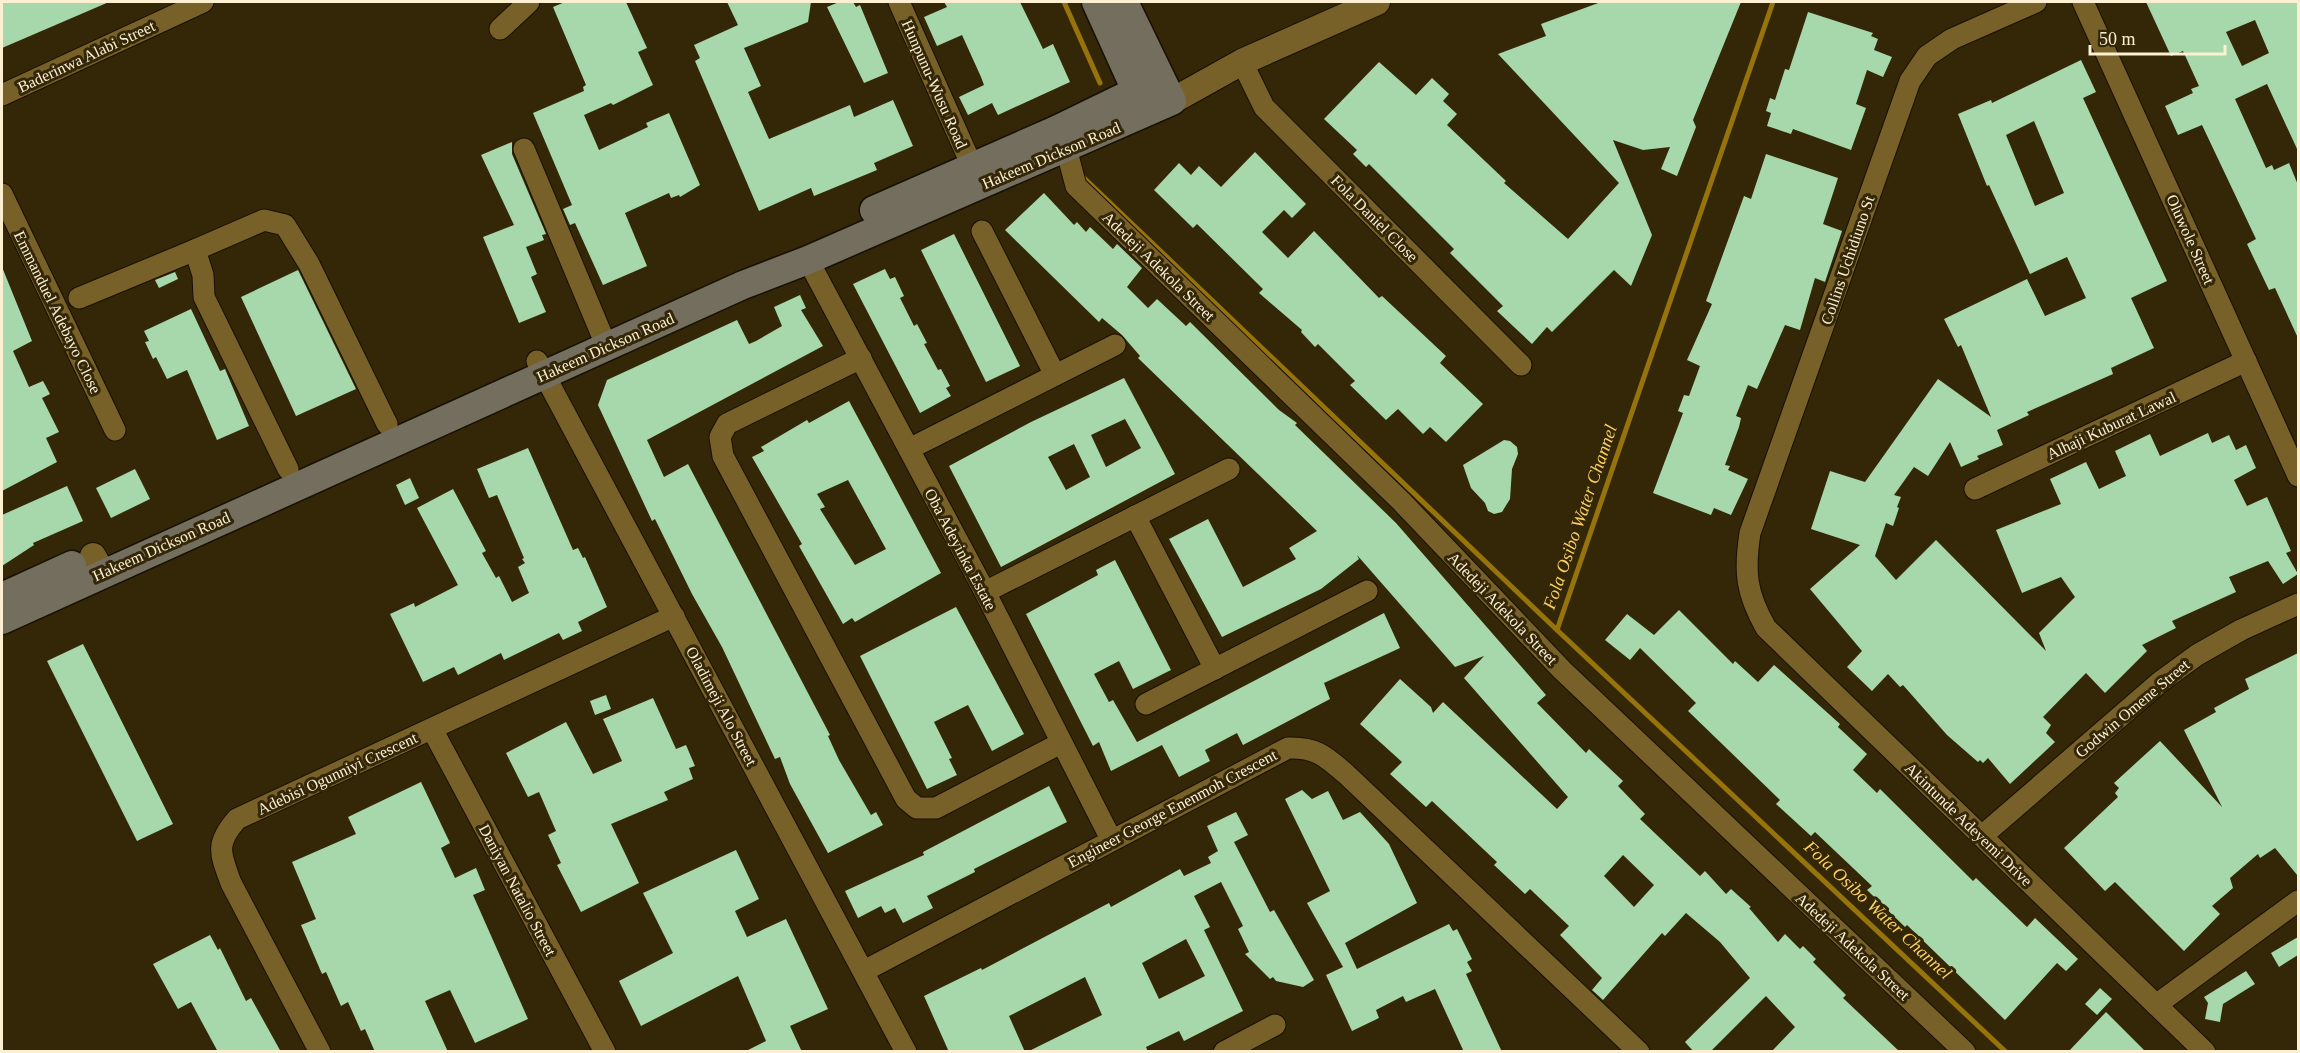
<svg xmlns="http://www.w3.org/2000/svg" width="2300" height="1053" viewBox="0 0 2300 1053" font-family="Georgia,serif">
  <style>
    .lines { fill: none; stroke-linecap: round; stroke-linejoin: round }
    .stream { stroke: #96730b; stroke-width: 5 }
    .building { fill: #a7d8ab; fill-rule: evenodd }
    .minor-casing { stroke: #181002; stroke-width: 23 }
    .tertiary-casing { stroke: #181002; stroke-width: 28 }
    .secondary-casing { stroke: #181002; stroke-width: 31 }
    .minor { stroke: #786128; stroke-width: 21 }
    .tertiary { stroke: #786128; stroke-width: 26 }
    .secondary { stroke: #746e5f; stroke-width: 28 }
    .labels { text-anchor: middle; stroke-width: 6; stroke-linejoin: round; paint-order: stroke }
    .street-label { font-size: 16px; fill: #fcefd2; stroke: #332708 }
    .water-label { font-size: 18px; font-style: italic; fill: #fdd060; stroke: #332708 }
  </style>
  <rect width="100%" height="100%" fill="#332708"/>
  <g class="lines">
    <g class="stream">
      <path d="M1064,2L1100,83"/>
      <path d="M1773,2L1557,630L2006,1052"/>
      <path d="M1083,177L1557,630"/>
    </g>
  </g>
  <g class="building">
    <path d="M2,2H109L2,48Z"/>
    <path d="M565,2H626L647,48L638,52L653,85L613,105L611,103L584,115L599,150L648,127L646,123L669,113L700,185L680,197L679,195L671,198L669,193L625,213L647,266L603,285L575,223L570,225L563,209L572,205L533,113L584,91L583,87L586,85L553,7Z"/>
    <path d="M727,2H811L808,22L744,48L761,86L748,92L769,139L850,105L854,117L893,100L913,146L874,163L877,170L814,196L811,188L759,211L695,61L700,58L694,45L738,25Z"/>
    <path d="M839,2H853L856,7L860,5L888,73L864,83L827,7Z"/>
    <path d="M944,2H1020L1043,49L1053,44L1070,82L998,115L992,103L968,115L959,97L984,85L981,77L962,35L937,46L924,17L947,7Z"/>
    <path d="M1601,2H1741L1693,120L1696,127L1677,176L1661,169L1670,147L1643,150L1613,140L1652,235L1631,286L1614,270L1552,332L1547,327L1532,344L1497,311L1503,306L1450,253L1454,249L1369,164L1366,167L1353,154L1357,150L1324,119L1379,62L1416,95L1432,78L1449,94L1443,101L1457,114L1447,125L1506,181L1504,183L1568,239L1619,183L1498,54L1546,36L1541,24Z"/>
    <path d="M2146,2H2298V151L2267,84L2235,99L2266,168L2272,165L2274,170L2289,163L2298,185V338L2275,288L2269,290L2247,244L2256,239L2202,125L2178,135L2165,106L2193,93L2191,89L2199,86L2183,51L2171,56ZM2255,20L2269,53L2242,66L2226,32Z"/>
    <path d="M1808,12L1873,33L1871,36L1878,39L1874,50L1892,57L1883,77L1867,70L1856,104L1866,108L1851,150L1793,129L1791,134L1767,126L1771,113L1766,111L1770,98L1775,100L1785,69L1789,70Z"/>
    <path d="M2081,60L2096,92L2083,98L2167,281L2131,298L2154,348L2111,368L2113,374L2027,412L2029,415L1997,430L2003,445L1977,456L1979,459L1961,467L1950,442L1928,476L1914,467L1894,495L1901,497L1897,507L1899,508L1893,526L1886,523L1875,556L1896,580L1936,540L2046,651L2039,633L2075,597L2061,577L2022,593L1996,530L2061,504L2050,479L2086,462L2099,489L2126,476L2115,451L2150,434L2160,456L2208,433L2212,443L2229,435L2236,450L2246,445L2256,468L2234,480L2247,506L2267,497L2291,551L2286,553L2298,574L2283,584L2268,561L2229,577L2236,592L2172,621L2176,628L2142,645L2147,651L2105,693L2086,673L2043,717L2051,725L2046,733L2055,742L2010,784L1988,758L1983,763L1980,760L1978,762L1947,735L1903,685L1900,687L1888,674L1872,691L1847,667L1862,651L1810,589L1860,545L1811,529L1830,471L1865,482L1938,379L1991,417L1961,345L1958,347L1944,319L2027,279L2045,316L2086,298L2067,257L2030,274L1989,185L1987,186L1958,114L1991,100L1992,103ZM2034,121L2064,193L2035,206L2006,135Z"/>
    <path d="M512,142V154L546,234L542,235L544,240L526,247L537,274L531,277L546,312L519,323L483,237L514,225L481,155Z"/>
    <path d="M1255,152L1306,204L1292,218L1284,210L1262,232L1288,258L1314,231L1379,298L1382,296L1446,356L1440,363L1483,404L1446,442L1430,427L1423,434L1398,409L1386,420L1350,385L1355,381L1318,344L1315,347L1301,332L1302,330L1259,293L1263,289L1197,224L1193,228L1154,190L1179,163L1191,175L1199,166L1221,187Z"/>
    <path d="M1766,154L1838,178L1823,224L1842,231L1825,282L1815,278L1800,330L1785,325L1757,389L1748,385L1736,416L1741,418L1739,427L1725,465L1730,466L1728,470L1748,479L1731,515L1714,508L1711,515L1653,493L1683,413L1678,411L1684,395L1689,396L1700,366L1687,360L1712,304L1706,301L1744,196L1751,199Z"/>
    <path d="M1044,193L1074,225L1077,222L1086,232L1090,227L1113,249L1117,244L1142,268L1127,287L1148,308L1157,299L1186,326L1190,322L1279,410L1297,423L1295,425L1396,523L1546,695L1537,703L1586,753L1589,749L1623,781L1618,786L1645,814L1640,819L1700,876L1705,871L1726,894L1731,889L1751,907L1749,908L1778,942L1785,934L1800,949L1803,946L1816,959L1813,962L1846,995L1843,998L1900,1052H1771L1795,1027L1766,996L1710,1052H1694L1685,1042L1750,978L1720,942L1686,913L1665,936L1662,933L1603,1000L1592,990L1602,978L1560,935L1569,926L1530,889L1525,894L1494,865L1497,862L1432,801L1426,807L1390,774L1402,762L1360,724L1400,679L1431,707L1433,713L1443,702L1557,809L1568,797L1464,678L1484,656L1455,667L1357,555L1359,559L1321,589L1222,637L1169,539L1208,519L1243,587L1296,559L1289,548L1317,531L1138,358L1140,356L1122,335L1102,318L1099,322L1005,230ZM1623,855L1654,885L1634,907L1604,876Z"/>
    <path d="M954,234L1020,366L986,382L921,250Z"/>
    <path d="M2,267L32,341L13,351L29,387L43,381L50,394L42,398L59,432L46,438L57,462L2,491Z"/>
    <path d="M885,269L890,279L895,277L904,296L900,298L914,326L917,324L927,343L924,344L938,370L941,369L950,386L946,388L951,396L920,413L853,284Z"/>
    <path d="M298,270L356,389L296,416L241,297Z"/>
    <path d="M175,272L178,279L159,288L155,280Z"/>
    <path d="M800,295L806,308L801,310L823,346L647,440L664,477L688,464L830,735L828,736L839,760L871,815L876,812L883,825L828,853L790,784L780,757L775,759L722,647L692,594L655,519L652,521L598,405L607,380L737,320L749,344L756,341L782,326L774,307Z"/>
    <path d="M191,309L220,371L225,369L249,426L217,440L187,370L167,379L156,357L153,359L145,342L149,341L144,331Z"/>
    <path d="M1124,378L1175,474L1001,567L949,466L1031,422ZM1125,419L1141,448L1106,467L1091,435ZM1074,444L1090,477L1066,490L1048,457Z"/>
    <path d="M849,401L941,573L855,622L852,618L843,624L799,546L802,544L752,457L764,451L761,447L807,420L809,423ZM848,480L886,549L855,565L820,509L825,507L817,494Z"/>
    <path d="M1504,440L1510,441L1517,447L1518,454L1512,469L1510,499L1502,512L1494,514L1488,511L1485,503L1471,488L1463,465Z"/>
    <path d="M528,448L573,550L578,548L583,558L585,557L607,607L578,622L582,631L563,640L559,633L504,660L501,653L458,675L454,667L423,682L390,614L414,603L415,607L458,585L417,508L453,489L486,551L482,553L496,578L499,576L512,602L529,593L518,567L525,563L522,559L524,558L497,495L489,498L477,469Z"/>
    <path d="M135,469L150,499L111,518L96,488Z"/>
    <path d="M410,478L419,498L405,505L396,485Z"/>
    <path d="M67,486L83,521L33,543L34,545L2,566V515Z"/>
    <path d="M1115,560L1171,670L1133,689L1119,661L1094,674L1109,702L1113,700L1137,742L1384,613L1400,648L1324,683L1330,699L1262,735L1243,745L1237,733L1205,750L1210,761L1179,777L1162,745L1111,771L1099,742L1093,746L1026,614L1098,575L1096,570Z"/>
    <path d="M956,607L1024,734L992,751L968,705L934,722L952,758L949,759L957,775L927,789L860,656Z"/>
    <path d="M1679,610L1733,664L1735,661L1758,682L1774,665L1840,724L1838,727L1867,754L1853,770L1877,793L1880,789L1973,881L1976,878L2027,927L2035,918L2078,959L2066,971L2057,963L2005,1020L1907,925L1905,927L1867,890L1872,886L1815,832L1811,836L1776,804L1780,800L1688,711L1696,703L1640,648L1630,660L1605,640L1627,614L1654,635Z"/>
    <path d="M83,644L173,824L137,841L47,661Z"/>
    <path d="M2298,653V876L2275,848L2260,858L2258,854L2230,878L2233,888L2212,906L2220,914L2184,951L2115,882L2105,891L2064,848L2118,797L2115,793L2119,788L2114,783L2160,741L2222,807L2184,730L2216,712L2214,708L2249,689L2245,679Z"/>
    <path d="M606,695L611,709L595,715L590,701Z"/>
    <path d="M653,698L676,749L686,745L695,766L689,768L693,779L664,792L668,800L611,824L639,883L581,912L557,865L561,863L548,835L556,831L539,792L528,797L506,753L566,722L593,774L622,761L603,719Z"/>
    <path d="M421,782L450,843L441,848L455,878L476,868L485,890L473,895L528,1019L475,1043L450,990L425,1001L448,1052H375L365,1029L361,1031L348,1002L341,1006L326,972L322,974L301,925L316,919L292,862L356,834L348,817Z"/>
    <path d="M1049,786L1067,822L974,869L975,872L927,896L933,908L903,923L895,908L885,913L881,906L858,918L845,891L924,855L923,852Z"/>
    <path d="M1302,790L1312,799L1328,791L1343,820L1360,812L1389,844L1417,903L1345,943L1357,969L1449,924L1453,931L1457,929L1472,959L1467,962L1472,971L1466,974L1502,1052H1464L1435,989L1406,1002L1403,996L1376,1010L1379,1018L1352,1031L1326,975L1343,967L1307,903L1330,891L1285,799Z"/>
    <path d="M1236,812L1248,835L1234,842L1270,912L1274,910L1314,980L1303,987L1276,981L1273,977L1270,979L1245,954L1249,952L1238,929L1243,926L1221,882L1194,896L1210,927L1204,930L1243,1011L1184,1041L1179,1031L1146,1047L1148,1052H1027L1102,1015L1085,977L1009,1016L1025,1052H949L924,996L981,968L982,970L1109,903L1111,907L1180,869L1184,876L1211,863L1208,857L1218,851L1207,826ZM1186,939L1205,976L1159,999L1142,963Z"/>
    <path d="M736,850L759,899L735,911L747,937L786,919L828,1009L790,1026L802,1052H744L766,1041L738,976L641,1026L619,981L673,953L643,893Z"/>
    <path d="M210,935L218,950L220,948L246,1001L251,998L281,1052H218L191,1002L178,1009L153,964Z"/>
    <path d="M2298,937V955L2279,967L2271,953Z"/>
    <path d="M2246,971L2255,984L2223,1004L2220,1022L2205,1019L2208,1003L2204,997Z"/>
    <path d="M2100,988L2112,999L2097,1015L2085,1004Z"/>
    <path d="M2106,1012L2146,1052H2068Z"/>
  </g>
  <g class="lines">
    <g class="minor-casing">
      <g id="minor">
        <path d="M899,2L972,166"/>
        <path d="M2036,2L1952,39L1927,56L1910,81L1750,533C1744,572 1746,593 1766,628L2205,1052"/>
        <path d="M2083,2L2298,476"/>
        <path d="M500,29L529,2"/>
        <path d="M1242,62L1264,107L1521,365"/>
        <path d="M2,95L203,2"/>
        <path d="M1066,148L1076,186L1401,501L1562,670L1965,1052"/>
        <path d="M524,149L601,333"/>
        <path d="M2,194L115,430"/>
        <path d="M982,231L1055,375"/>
        <path d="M808,260L985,592L1111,839"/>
        <path d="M79,298L195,250"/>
        <path d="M861,358L727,424L720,437L723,456L906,799L917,808H936L1061,743"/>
        <path d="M537,361L906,1052"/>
        <path d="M909,449L1115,345"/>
        <path d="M288,469L204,297L203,275L195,250L264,220L285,225L309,264L387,424"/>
        <path d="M1975,489L2246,361"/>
        <path d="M1135,516L1215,669"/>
        <path d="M985,592L1229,469"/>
        <path d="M1146,704L1367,591"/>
        <path d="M432,729L605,1052"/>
        <path d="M1982,836L2160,682L2197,655L2241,630L2298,604"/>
        <path d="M864,971L1288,748C1316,747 1325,756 1346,774L1639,1052"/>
        <path d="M2156,1005L2298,901"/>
        <path d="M320,1052L231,883C220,853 215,844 237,819L674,616"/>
        <path d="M1224,1052L1275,1025"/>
      </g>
    </g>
    <g class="tertiary-casing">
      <g id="tertiary">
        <path d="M1172,101L1242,62L1377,2"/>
        <path d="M93,556L102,572"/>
      </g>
    </g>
    <g class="secondary-casing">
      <g id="secondary">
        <path d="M1096,2L1143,106"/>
        <path d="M874,210L1056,130L1161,79"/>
        <path d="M2,597L72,565"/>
        <path d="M2,620L743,285L808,260L1172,101L1124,2"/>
      </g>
    </g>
    <use href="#minor" class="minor"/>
    <use href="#tertiary" class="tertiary"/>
    <use href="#secondary" class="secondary"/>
  </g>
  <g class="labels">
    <g class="street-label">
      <text transform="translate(86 56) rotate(-25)" y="6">Baderinwa Alabi Street</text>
      <text transform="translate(935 84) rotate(66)" y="6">Hunpunu-Wusu Road</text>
      <text transform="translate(1051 155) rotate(-23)" y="6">Hakeem Dickson Road</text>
      <text transform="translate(1375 218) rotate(45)" y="6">Fola Daniel Close</text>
      <text transform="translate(2191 239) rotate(66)" y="6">Oluwole Street</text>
      <text transform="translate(1847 260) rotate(-71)" y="6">Collins Uchidiuno St</text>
      <text transform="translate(1159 266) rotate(44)" y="6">Adedeji Adekola Street</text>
      <text transform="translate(58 312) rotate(64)" y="6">Emmanduel Adebayo Close</text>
      <text transform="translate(605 347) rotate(-24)" y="6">Hakeem Dickson Road</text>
      <text transform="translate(2111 425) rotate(-25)" y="6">Alhaji Kuburat Lawal</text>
      <text transform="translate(161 546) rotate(-24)" y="6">Hakeem Dickson Road</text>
      <text transform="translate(961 549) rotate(62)" y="6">Oba Adeyinka Estate</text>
      <text transform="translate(1503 608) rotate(46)" y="6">Adedeji Adekola Street</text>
      <text transform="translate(722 706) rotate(62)" y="6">Oladimeji Alo Street</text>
      <text transform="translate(2132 708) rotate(-40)" y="6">Godwin Omene Street</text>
      <text transform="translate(337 773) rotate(-25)" y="6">Adebisi Ogunniyi Crescent</text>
      <text transform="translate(1172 808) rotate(-28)" y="6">Engineer George Enenmoh Crescent</text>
      <text transform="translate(1969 824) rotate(44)" y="6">Akintunde Adeyemi Drive</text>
      <text transform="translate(518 890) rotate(62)" y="6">Daniyan Natalio Street</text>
      <text transform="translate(1853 946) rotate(43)" y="6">Adedeji Adekola Street</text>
    </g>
    <g class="water-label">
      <text transform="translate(1580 517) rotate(-71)" y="6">Fola Osibo Water Channel</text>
      <text transform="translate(1878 910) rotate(43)" y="6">Fola Osibo Water Channel</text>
    </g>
  </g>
  <rect width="2300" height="1053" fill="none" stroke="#fcefd2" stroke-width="6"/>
  <path d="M2090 45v9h135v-9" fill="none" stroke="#fcefd2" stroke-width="3"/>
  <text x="2099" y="45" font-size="18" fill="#fcefd2" stroke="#332708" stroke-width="4.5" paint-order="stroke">50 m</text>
</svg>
